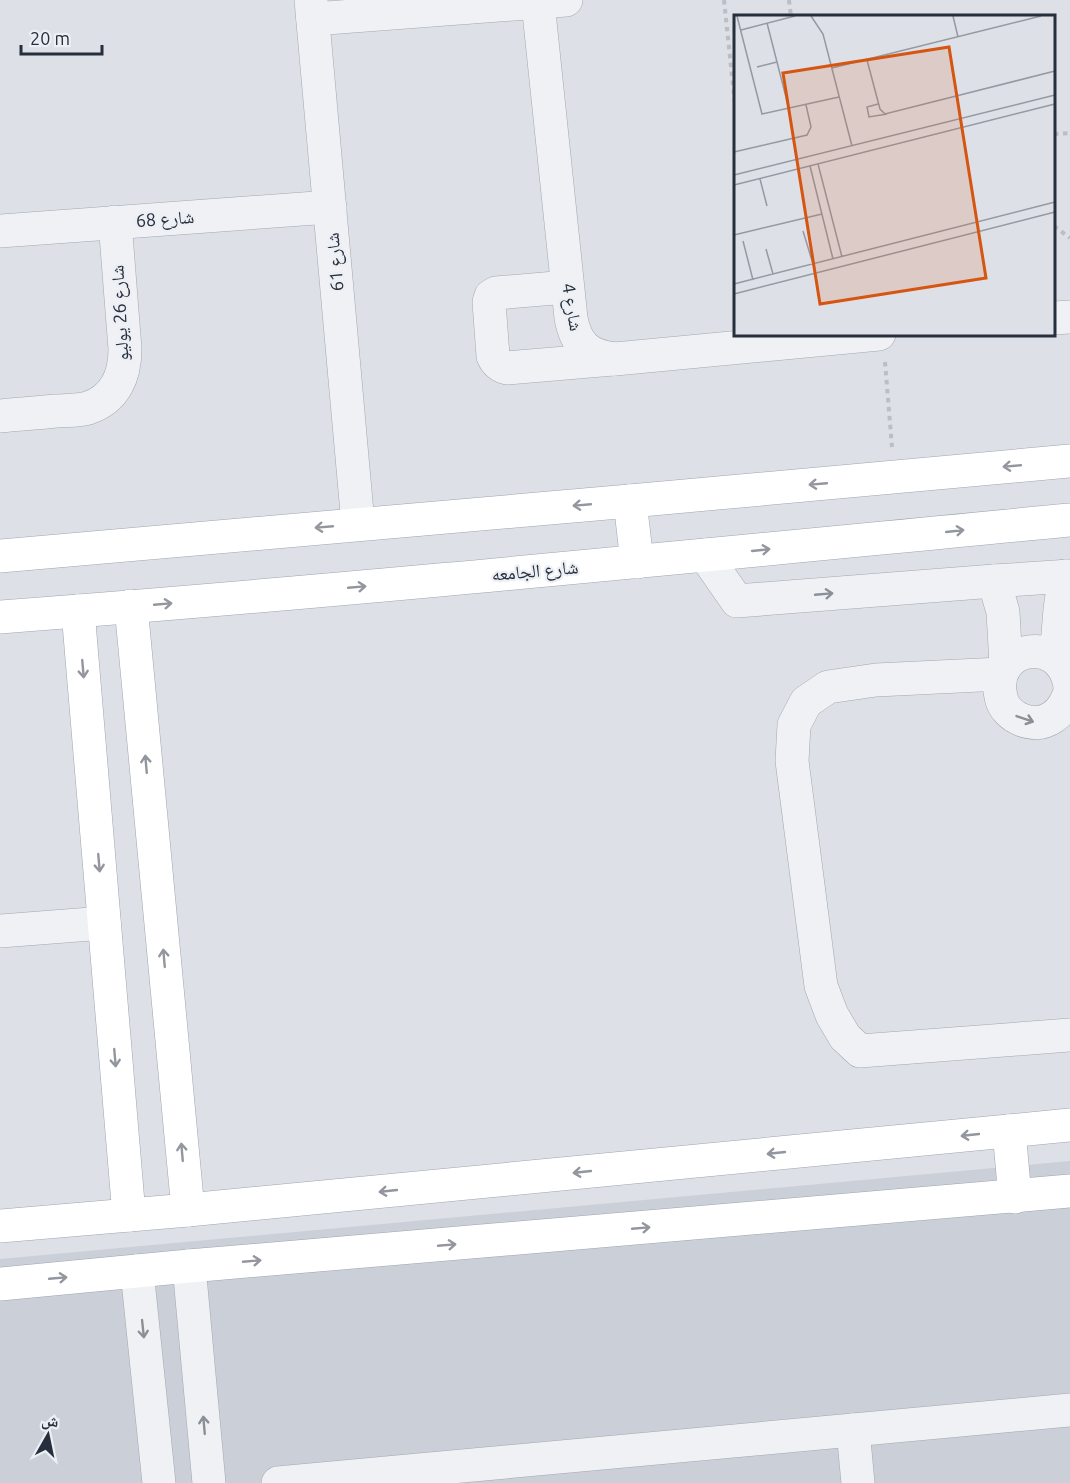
<svg xmlns="http://www.w3.org/2000/svg" width="1070" height="1483" viewBox="0 0 1070 1483" font-family="Ubuntu,'Noto Naskh Arabic',sans-serif">
  <style>
    .built { fill: #cbcfd8 }
    .lines { fill: none; stroke-linecap: round; stroke-linejoin: round }
    .minor-casing { stroke: #a3a7b0; stroke-width: 34 }
    .major-casing { stroke: #9da5b1; stroke-width: 34 }
    .path { stroke: #bbbec5; stroke-width: 4; stroke-dasharray: 4.5 4.5; stroke-linecap: butt }
    .minor { stroke: #eff1f5; stroke-width: 33 }
    .major { stroke: #fff; stroke-width: 33 }
    .oneway { stroke: #93969e }
    .oneway2 { stroke: #8b9098 }
    .labels { text-anchor: middle; stroke-width: 4.5; stroke-linejoin: round; paint-order: stroke }
    .street-label { font-size: 18px; fill: #272e3c; stroke: #eceff4 }
    .inset-road { fill: none; stroke: #9499a2; stroke-width: 1.5 }
    .view { fill: #d55511; fill-opacity: 0.15; stroke: #d55511; stroke-width: 3 }
    .inset-edge { fill: none; stroke: #272e3c; stroke-width: 3 }
  </style>
  <rect width="100%" height="100%" fill="#dde0e6"/>
  <path class="built" d="M1070,1161V1483H0V1259Z"/>
  <g class="lines">
    <g class="minor-casing">
      <g id="minor">
        <path d="M311,0L358,524"/>
        <path d="M538,3L571,318C576,345 588,356 615,359L879,334"/>
        <path d="M313,19L566,0"/>
        <path d="M0,231L330,207"/>
        <path d="M567,287L496,293L491,296L489,302L493,356C496,363 500,366 507,368L613,359"/>
        <path d="M1054,318L1070,317"/>
        <path d="M0,416C19,414 37,413 56,411C66,410 79,411 88,408C116,399 125,375 125,349L115,222"/>
        <path d="M705,555L737,601L994,581L1070,576"/>
        <path d="M994,581L1003,612L1006,665"/>
        <path d="M1056,658L1060,609L1065,576"/>
        <path d="M1001,674L876,680L828,687L806,702L794,725L792,761L821,986L832,1015L845,1037L860,1051L1070,1035"/>
        <path d="M1070,686C1061,631 989,647 1001,697C1003,708 1012,716 1022,720C1046,729 1064,713 1070,691"/>
        <path d="M0,931L104,923"/>
        <path d="M189,1266L209,1483"/>
        <path d="M137,1271L159,1483"/>
        <path d="M853,1430L858,1483"/>
        <path d="M278,1483L1070,1410"/>
      </g>
    </g>
    <g class="major-casing">
      <g id="major">
        <path d="M630,501L637,562"/>
        <path d="M0,556L630,501L1070,461"/>
        <path d="M131,606L188,1210"/>
        <path d="M78,611L129,1215"/>
        <path d="M0,617C357,590 714,554 1070,520"/>
        <path d="M1009,1131L1015,1197"/>
        <path d="M0,1226L188,1210L1070,1125"/>
        <path d="M0,1284L189,1266L1070,1191"/>
      </g>
    </g>
    <g class="path">
      <path d="M724,0L736,114"/>
      <path d="M789,0L791,16"/>
      <path d="M1054,134L1070,133"/>
      <path d="M1054,226L1070,238"/>
      <path d="M885,362L892,447"/>
    </g>
    <use href="#minor" class="minor"/>
    <use href="#major" class="major"/>
  </g>
  <defs><path id="oneway-shaft" d="M-6 0H5M1.5-3L5.5 0L1.5 3" fill="none" stroke-width="1.6" stroke-linecap="round" stroke-linejoin="round" transform="scale(1.5)"/></defs>
  <g class="oneway">
    <use href="#oneway-shaft" transform="translate(1012 466) rotate(175)"/>
    <use href="#oneway-shaft" transform="translate(818 484) rotate(175)"/>
    <use href="#oneway-shaft" transform="translate(582 505) rotate(175)"/>
    <use href="#oneway-shaft" transform="translate(324 527) rotate(175)"/>
    <use href="#oneway-shaft" transform="translate(955 531) rotate(-6)"/>
    <use href="#oneway-shaft" transform="translate(761 550) rotate(-6)"/>
    <use href="#oneway-shaft" transform="translate(357 587) rotate(-5)"/>
    <use href="#oneway-shaft" transform="translate(163 604) rotate(-5)"/>
    <use href="#oneway-shaft" transform="translate(83 669) rotate(85)"/>
    <use href="#oneway-shaft" transform="translate(146 764) rotate(-95)"/>
    <use href="#oneway-shaft" transform="translate(99 863) rotate(85)"/>
    <use href="#oneway-shaft" transform="translate(164 958) rotate(-95)"/>
    <use href="#oneway-shaft" transform="translate(115 1058) rotate(85)"/>
    <use href="#oneway-shaft" transform="translate(970 1135) rotate(174)"/>
    <use href="#oneway-shaft" transform="translate(182 1152) rotate(-95)"/>
    <use href="#oneway-shaft" transform="translate(776 1153) rotate(174)"/>
    <use href="#oneway-shaft" transform="translate(582 1172) rotate(174)"/>
    <use href="#oneway-shaft" transform="translate(388 1191) rotate(174)"/>
    <use href="#oneway-shaft" transform="translate(641 1228) rotate(-5)"/>
    <use href="#oneway-shaft" transform="translate(447 1245) rotate(-5)"/>
    <use href="#oneway-shaft" transform="translate(252 1261) rotate(-5)"/>
    <use href="#oneway-shaft" transform="translate(58 1278) rotate(-5)"/>
  </g>
  <g class="oneway2">
    <use href="#oneway-shaft" transform="translate(824 594) rotate(-5)"/>
    <use href="#oneway-shaft" transform="translate(1025 719) rotate(19)"/>
    <use href="#oneway-shaft" transform="translate(143 1329) rotate(84)"/>
    <use href="#oneway-shaft" transform="translate(204 1425) rotate(-95)"/>
  </g>
  <g class="labels">
    <g class="street-label">
      <text transform="translate(165 219) rotate(-4)" y="6">شارع 68</text>
      <text transform="translate(335 262) rotate(-95)" y="6">شارع 61</text>
      <text transform="translate(572 307) rotate(80)" y="6">شارع 4</text>
      <text transform="translate(120 313) rotate(-93)" y="6">شارع 26 يوليو</text>
      <text transform="translate(535 571) rotate(-5)" y="6">شارع الجامعه</text>
    </g>
  </g>
  <g transform="translate(734 15)">
    <rect width="321" height="321" fill="#dde0e6"/>
    <path class="inset-road" d="M3,1L28,99L105,82M77,1L89,19L118,131M219,1L224,22M33,8L55,94M7,15L61,1M133,45L146,94L151,99L321,56M23,52L43,47M98,53L307,1M144,89L133,92L135,102L153,99M0,137L73,120L77,112L72,90M84,149L108,242M76,151L99,244M0,160L321,80M26,164L33,191M0,170L321,89M69,216L79,249M0,220L88,199M9,226L19,265M32,234L39,259M0,269L321,187M0,279L321,197"/>
    <path class="view" d="M215,32L252,263L86,289L49,58Z"/>
    <rect width="321" height="321" class="inset-edge"/>
  </g>
  <g transform="translate(48 1435) rotate(9)" stroke="#eceff4" stroke-width="4.5" paint-order="stroke">
  <path d="M0-4.5L10 22L0 15L-10 22Z" fill="#272e3c"/>
  <text y="-9" font-size="16" font-weight="bold" text-anchor="middle" fill="#272e3c">ش</text>
  </g>
  <path d="M21 45v9h81v-9" fill="none" stroke="#272e3c" stroke-width="3"/>
  <text x="30" y="45" font-size="18" fill="#272e3c" stroke="#eceff4" stroke-width="4.5" paint-order="stroke">20 m</text>
</svg>
